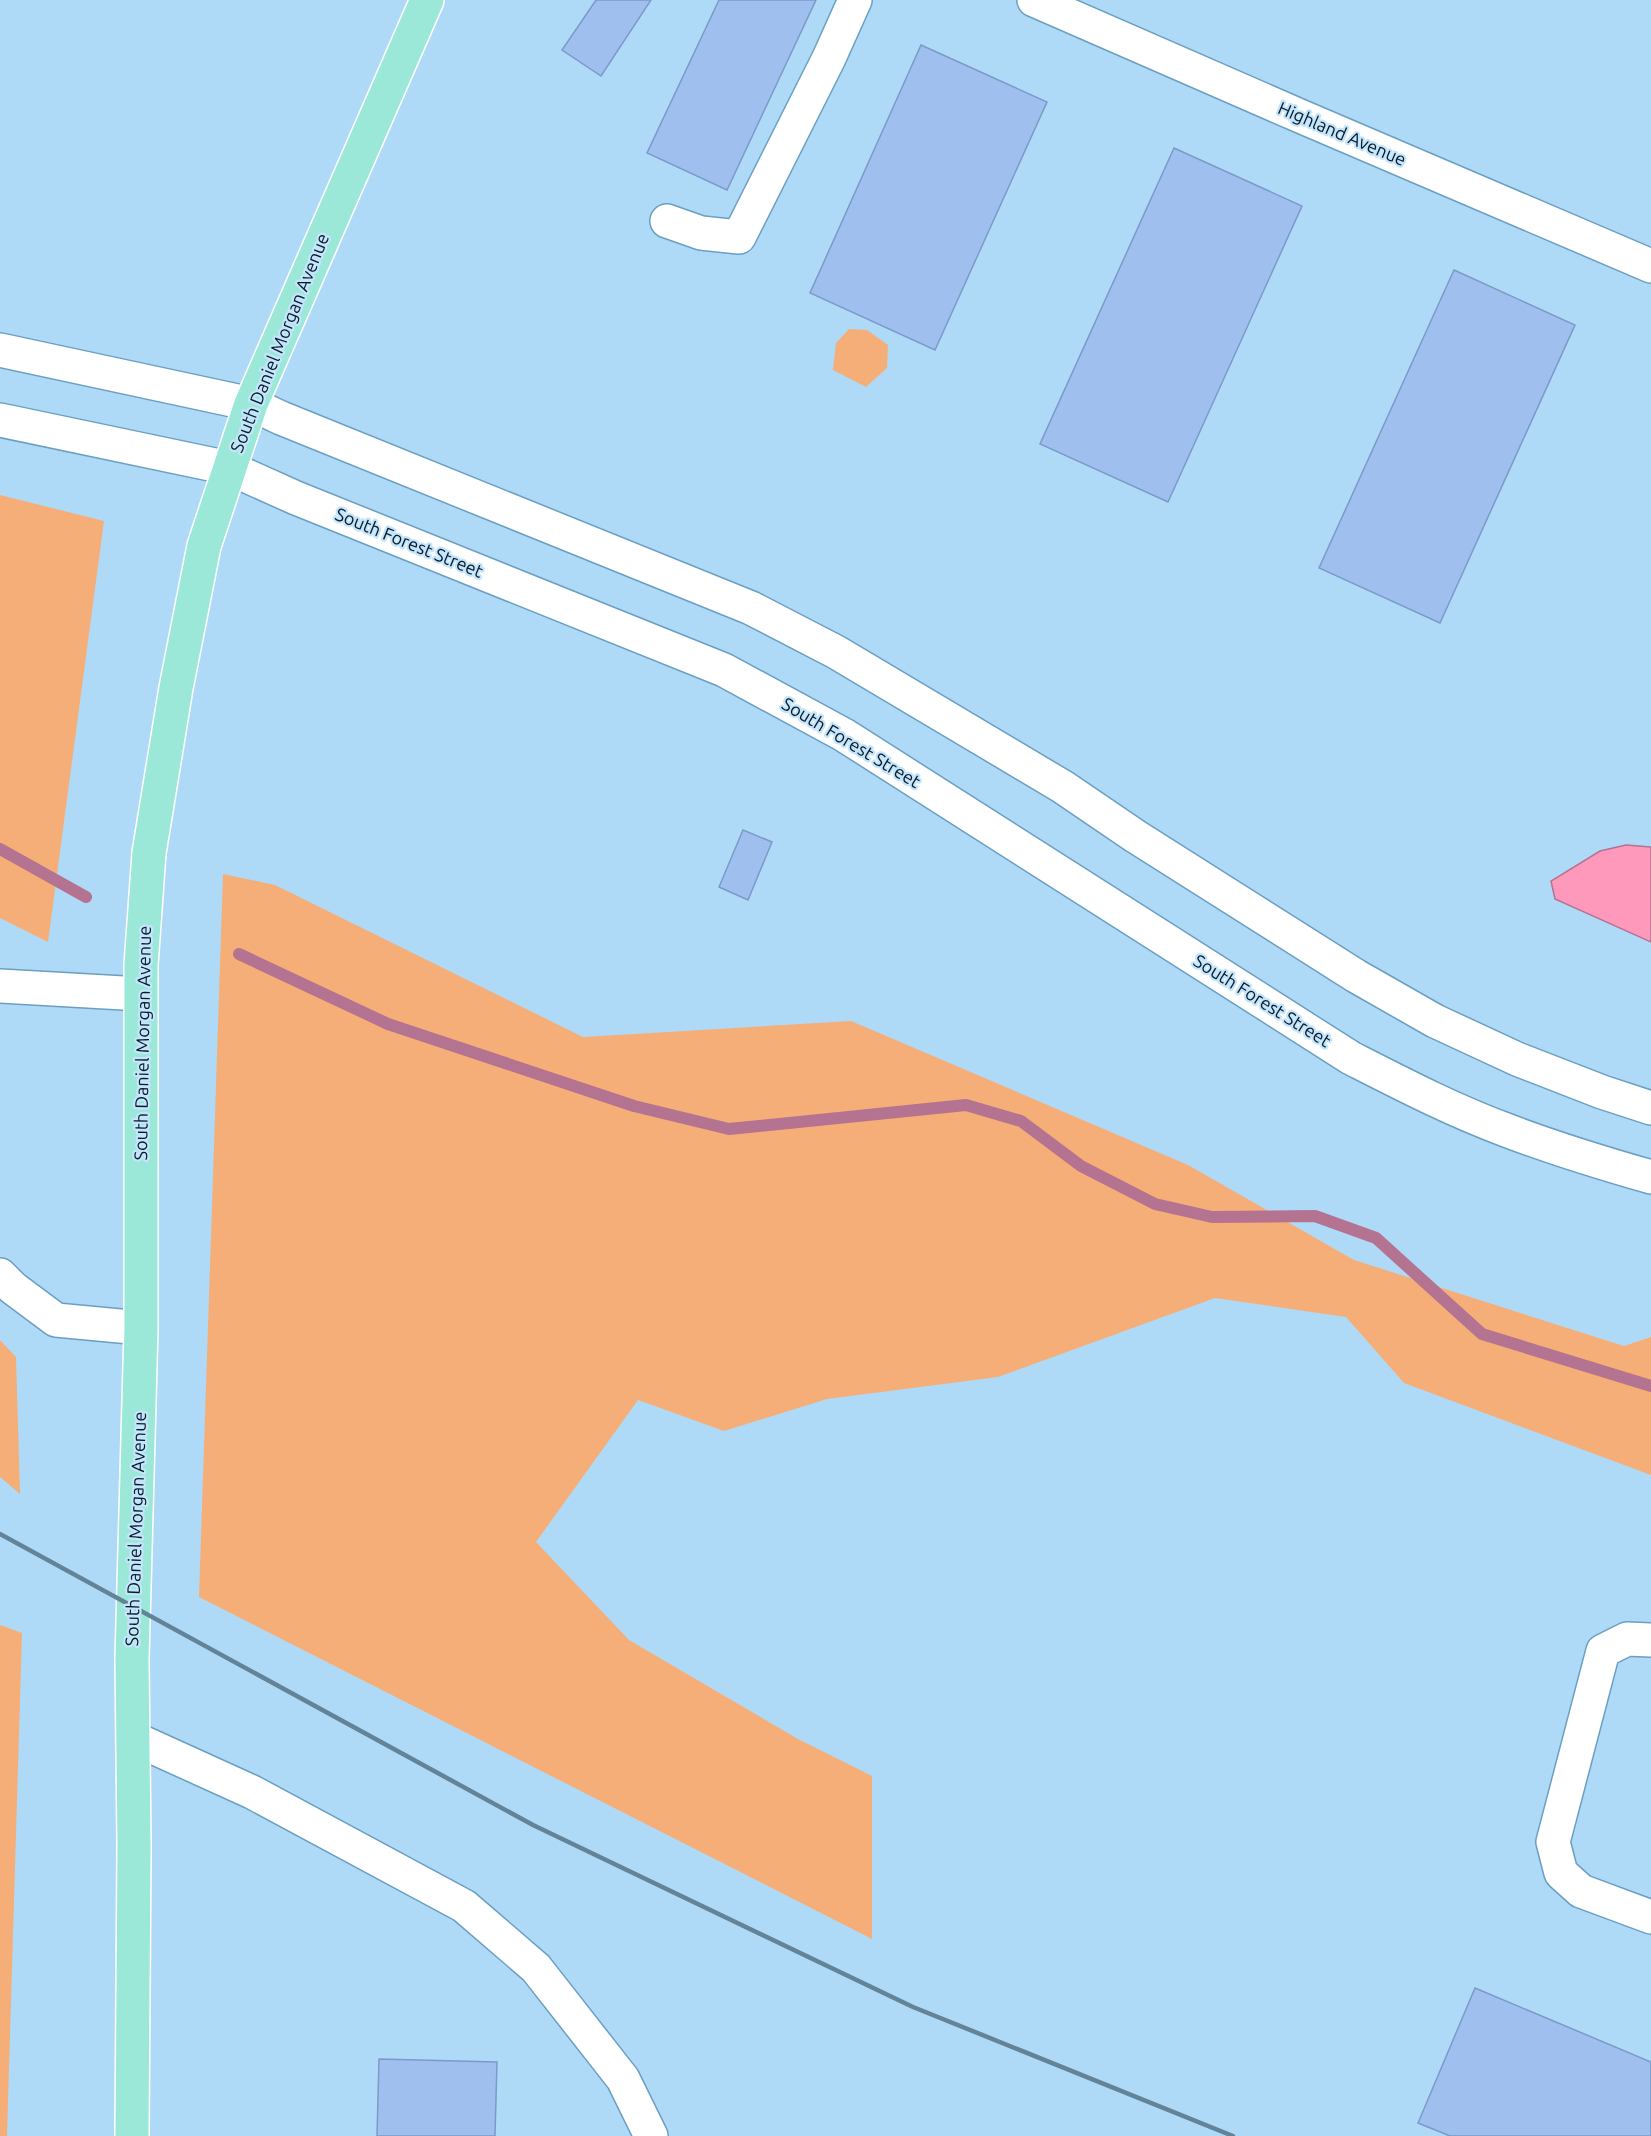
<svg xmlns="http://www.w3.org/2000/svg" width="1651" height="2136" viewBox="0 0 1651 2136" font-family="Ubuntu,sans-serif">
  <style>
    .green { fill: #f5ae78 }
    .water { fill: #fe99bc; stroke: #b47390; stroke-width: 1.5 }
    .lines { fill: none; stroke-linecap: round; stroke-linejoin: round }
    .stream { stroke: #b47390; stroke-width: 12 }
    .building { fill: #9fbfee; stroke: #7c9ac8; stroke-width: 1.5 }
    .minor-casing { stroke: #6a9fc2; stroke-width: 36 }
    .major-casing { stroke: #fff; stroke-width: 36 }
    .minor { stroke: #fff; stroke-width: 33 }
    .major { stroke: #9be8d9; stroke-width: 33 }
    .rail { stroke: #628398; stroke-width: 4.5 }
    .labels { text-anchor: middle; stroke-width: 4.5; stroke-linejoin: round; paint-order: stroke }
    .street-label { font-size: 18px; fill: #061b28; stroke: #c5e5fc }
  </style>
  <rect width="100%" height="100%" fill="#afdaf7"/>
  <g class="green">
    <path d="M849,329L867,330L888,345L887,368L866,387L833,370L836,343Z"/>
    <path d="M0,495L104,521L48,942L0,918Z"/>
    <path d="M223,874L275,885L583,1037L851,1021L1188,1165L1354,1260L1624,1346L1651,1337V1475L1404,1383L1346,1317L1215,1298L998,1377L827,1399L724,1431L638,1400L536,1542L629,1640L798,1739L872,1776V1939L199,1597Z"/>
    <path d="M0,1340L16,1357L20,1494L0,1477Z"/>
    <path d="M0,1625L22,1633L7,2136H0Z"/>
  </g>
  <path class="water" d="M1626,845L1651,847V942L1555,899L1551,881L1600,851Z"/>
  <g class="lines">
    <g class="stream">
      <path d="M0,849L86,897"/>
      <path d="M239,954L388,1024L634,1106L729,1129L966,1105L1021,1121L1081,1166L1155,1204L1212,1217L1315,1216L1376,1238L1482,1334L1651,1386"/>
    </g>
  </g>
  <g class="building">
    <path d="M596,0H651L601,76L562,50Z"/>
    <path d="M719,0H816L727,190L647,153Z"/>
    <path d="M921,45L1047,102L935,350L810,293Z"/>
    <path d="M1174,148L1302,206L1168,502L1040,444Z"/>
    <path d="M1454,270L1575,325L1440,623L1319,568Z"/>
    <path d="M743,830L772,842L748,900L719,887Z"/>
    <path d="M1475,1988L1651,2062V2136H1450L1418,2123Z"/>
    <path d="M379,2059L497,2062L495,2136H377Z"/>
  </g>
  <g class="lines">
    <g class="minor-casing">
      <g id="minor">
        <path d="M1034,0L1300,116L1651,266"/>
        <path d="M667,221L701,233L739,237L829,58L855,0"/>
        <path d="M0,350L251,404L281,418L751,608L836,652L1063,787L1135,836L1356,976L1435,1021L1517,1059L1602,1092L1651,1108"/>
        <path d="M0,420L229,468L296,498L724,670L844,735L1351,1058C1402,1084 1452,1110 1506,1130C1553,1148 1602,1163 1651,1177"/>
        <path d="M0,986L141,994"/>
        <path d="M0,1275L13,1288L56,1320L141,1328"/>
        <path d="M1651,1640L1627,1639L1603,1651L1553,1842L1561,1873L1581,1891L1651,1917"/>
        <path d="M133,1738L252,1792L464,1906L536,1968L623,2079L651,2136"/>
      </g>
    </g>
    <g class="major-casing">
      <path id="major" d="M132,2136L134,1846L132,1659L141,1328V965L149,853L176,688L204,546L251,404L427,0"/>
    </g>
    <use href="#minor" class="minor"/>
    <use href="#major" class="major"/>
    <path class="rail" d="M0,1534L533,1825L913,2007L1233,2136"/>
  </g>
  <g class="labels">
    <g class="street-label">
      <text transform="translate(1342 134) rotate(23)" y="6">Highland Avenue</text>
      <text transform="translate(280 343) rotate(-68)" y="6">South Daniel Morgan Avenue</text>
      <text transform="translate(409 543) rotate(22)" y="6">South Forest Street</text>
      <text transform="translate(851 743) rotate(31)" y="6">South Forest Street</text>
      <text transform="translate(1262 1001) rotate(32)" y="6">South Forest Street</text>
      <text transform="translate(143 1043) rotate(-89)" y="6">South Daniel Morgan Avenue</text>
      <text transform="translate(136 1529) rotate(-88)" y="6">South Daniel Morgan Avenue</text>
    </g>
  </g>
</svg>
